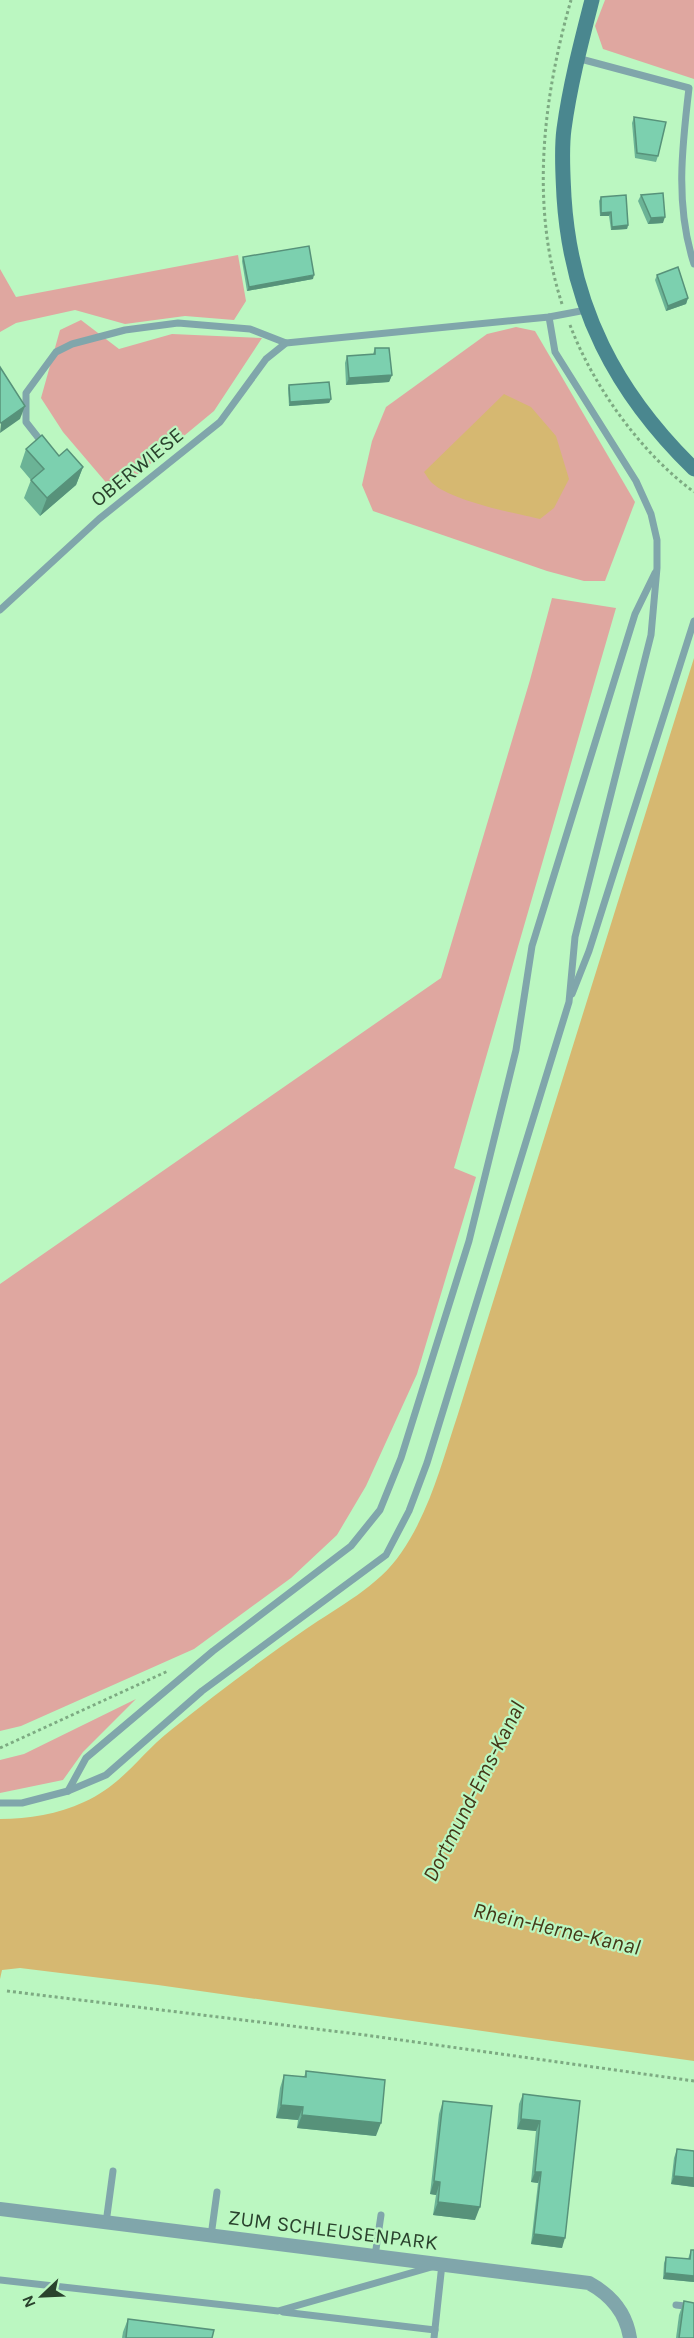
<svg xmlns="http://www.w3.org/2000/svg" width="694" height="2338" viewBox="0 0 694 2338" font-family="Karla,sans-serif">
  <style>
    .green { fill: #dfa7a0 }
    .water { fill: #d6b871 }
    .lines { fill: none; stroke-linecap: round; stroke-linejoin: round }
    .path { stroke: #7daa82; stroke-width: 3; stroke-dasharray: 3 3; stroke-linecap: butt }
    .lane { stroke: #80a6ab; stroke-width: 7 }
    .street { stroke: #80a6ab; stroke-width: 14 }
    .secondary { stroke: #4a878f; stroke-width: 15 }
    .wall { fill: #6bb396 }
    .shaded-wall { fill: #57927a }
    .building { fill: #7cd0af; stroke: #57927a; stroke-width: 1.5 }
    .labels { text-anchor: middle; stroke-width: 4.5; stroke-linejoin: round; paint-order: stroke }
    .street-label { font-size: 21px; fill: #2a422d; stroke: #bbf7c1 }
    .water-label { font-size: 22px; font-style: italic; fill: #443717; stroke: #bbf7c1 }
  </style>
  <rect width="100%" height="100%" fill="#bbf7c1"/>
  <g class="green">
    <path d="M605,0H694V79L603,49L595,26Z"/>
    <path d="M238,255L246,301L234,320L185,316L125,324L75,310L16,323L0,332V269L16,297Z"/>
    <path d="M81,320L119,349L172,334L262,338L214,411L115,493L63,432L41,398L60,330Z"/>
    <path d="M516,327L535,331L635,502L605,581H584L547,571L373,511L362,485L372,441L386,407L487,334Z"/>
    <path d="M552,598L616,608L454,1168L476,1177L417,1374L366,1486L337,1535L291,1578L194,1649L21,1726L0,1731V1284L441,978L530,680Z"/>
    <path d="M136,1699L83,1752L63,1780L0,1793V1760L24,1754Z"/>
  </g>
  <g class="water">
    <path d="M504,394L531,407L556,436L569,479L554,508L540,519C513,513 452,501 432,483C429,480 426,475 424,472Z"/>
    <path d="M694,658V2061L158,1985L20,1968L2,1970L0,1979V1819C29,1819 58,1814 84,1802C124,1784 139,1755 171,1730C214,1695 260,1661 306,1629C338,1607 379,1586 401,1553C430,1511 442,1462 458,1414Z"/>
  </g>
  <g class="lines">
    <g class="path">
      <path d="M562,304C530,205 543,98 571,0"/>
      <path d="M570,325C593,386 641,453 694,492"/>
      <path d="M0,1748L168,1671"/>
      <path d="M7,1991L365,2035L694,2081"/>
    </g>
    <g class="lane">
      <path d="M577,58L689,88C682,147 675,206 694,264"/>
      <path d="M44,445L26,422V393L56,352L72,344L125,330L178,323L250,329L286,343"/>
      <path d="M0,610L99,519L220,422L266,359L286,343L549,317L586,310"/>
      <path d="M572,994L589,951L694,621"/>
      <path d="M68,1791L86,1758L213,1651L351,1546L380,1510L401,1458L469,1241L516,1050L532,946L635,614L655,573"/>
      <path d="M0,1803H22L68,1791L106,1775L202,1691L386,1555L409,1511L427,1463L569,1002L575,937L651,635L657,568V540L651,514L636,481L555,352L549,317"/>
      <path d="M106,2223L113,2171"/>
      <path d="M211,2236L217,2192"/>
      <path d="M375,2256L381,2215"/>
      <path d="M0,2280L278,2311L442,2264L434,2338"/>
      <path d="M676,2305L694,2307"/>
      <path d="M283,2312L435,2330"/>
    </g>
    <path class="street" d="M0,2209L589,2283C611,2295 626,2312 630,2338"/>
    <path class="secondary" d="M592,0C581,43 570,85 564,129C561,151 563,175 564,197C571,307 616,393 694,469"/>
  </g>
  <g class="wall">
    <path d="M634,117L658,156L656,162L635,158L632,123Z"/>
    <path d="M641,195L663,223L648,224L638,201Z"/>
    <path d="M601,197L628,225L627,229L611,230L609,216H600L599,201Z"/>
    <path d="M243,257L313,279L247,291L242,261Z"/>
    <path d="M657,275L688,298L686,304L666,311L655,280Z"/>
    <path d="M375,348L392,375L389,382L346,385L345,363L347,356L373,354Z"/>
    <path d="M289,385L331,399L329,403L289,406L288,388Z"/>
    <path d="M26,449L59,456L83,467L76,485L40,516L24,498L31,480L20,467Z"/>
    <path d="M306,2071L376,2136L297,2128L298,2120L276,2118L280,2088L284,2075L304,2077Z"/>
    <path d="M523,2094L580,2101L562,2248L531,2244L538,2183L531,2182L536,2131L517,2129L519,2104Z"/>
    <path d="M443,2101L475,2220L433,2215L436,2195L430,2194L439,2114Z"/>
    <path d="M677,2149L694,2151V2187L671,2184L674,2158Z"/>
    <path d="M691,2250L694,2282L663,2279L664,2263L666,2257L688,2259Z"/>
    <path d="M684,2301L694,2338H676L679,2315Z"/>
    <path d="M128,2319L212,2338H122L123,2332Z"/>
  </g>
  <g class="shaded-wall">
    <path d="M611,212L609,216H600L601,213Z"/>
    <path d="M665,217L663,223L648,224L651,218Z"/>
    <path d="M628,225L627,229L611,230L612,227Z"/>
    <path d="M314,275L313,279L247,291L249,287Z"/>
    <path d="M688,298L686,304L666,311L668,306Z"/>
    <path d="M392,375L389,382L346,385L349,378Z"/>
    <path d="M331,399L329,403L289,406L290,402Z"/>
    <path d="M25,406L20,419L0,433L1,423Z"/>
    <path d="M83,467L76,485L40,516L47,498Z"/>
    <path d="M281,2105L303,2107L298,2120L276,2118Z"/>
    <path d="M302,2115L381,2123L376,2136L297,2128Z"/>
    <path d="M521,2119L540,2121L536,2131L517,2129Z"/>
    <path d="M535,2172H541L538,2183L531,2182Z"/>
    <path d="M674,2176L694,2178V2187L671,2184Z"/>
    <path d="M434,2181L440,2182L436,2195L430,2194Z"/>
    <path d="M438,2202L480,2207L475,2220L433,2215Z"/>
    <path d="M534,2234L565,2238L562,2248L531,2244Z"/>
    <path d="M665,2273L694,2276V2282L663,2279Z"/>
  </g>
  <g class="building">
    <path d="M634,117L666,122L658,156L637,153Z"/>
    <path d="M663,193L665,217L651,218L641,195Z"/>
    <path d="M626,195L628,225L612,227L611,212L601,213V197Z"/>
    <path d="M309,246L314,275L249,287L243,257Z"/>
    <path d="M678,267L688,298L668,306L657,275Z"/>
    <path d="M375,348H389L392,375L349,378L347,356L375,354Z"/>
    <path d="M0,367L25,406L1,423L0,422Z"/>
    <path d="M329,382L331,399L290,402L289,385Z"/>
    <path d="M42,435L59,456L67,449L83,467L47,498L31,480L44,469L26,449Z"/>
    <path d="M306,2071L385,2080L381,2123L302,2115L303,2107L281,2105L284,2075L306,2077Z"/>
    <path d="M523,2094L580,2101L565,2238L534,2234L541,2172H535L540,2121L521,2119Z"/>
    <path d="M443,2101L492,2106L480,2207L438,2202L440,2182L434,2181Z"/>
    <path d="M677,2149L694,2151V2178L674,2176Z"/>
    <path d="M691,2250H694V2276L665,2273L666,2257L690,2259Z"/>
    <path d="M684,2301L694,2303V2338H679Z"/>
    <path d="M128,2319L214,2330L212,2338H126Z"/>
  </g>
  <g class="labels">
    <g class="street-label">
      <text transform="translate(137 467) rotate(-39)" y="7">OBERWIESE</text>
      <text transform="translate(333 2230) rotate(7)" y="7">ZUM SCHLEUSENPARK</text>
    </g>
    <g class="water-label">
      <text transform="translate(473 1791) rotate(-63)" y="8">Dortmund-Ems-Kanal</text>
      <text transform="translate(557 1928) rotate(13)" y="8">Rhein-Herne-Kanal</text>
    </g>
  </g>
  <g transform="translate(42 2296) rotate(247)" stroke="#bbf7c1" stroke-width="4.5" paint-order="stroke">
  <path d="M0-4.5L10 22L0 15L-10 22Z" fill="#2a422d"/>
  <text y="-9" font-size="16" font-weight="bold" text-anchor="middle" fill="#2a422d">N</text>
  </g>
</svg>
